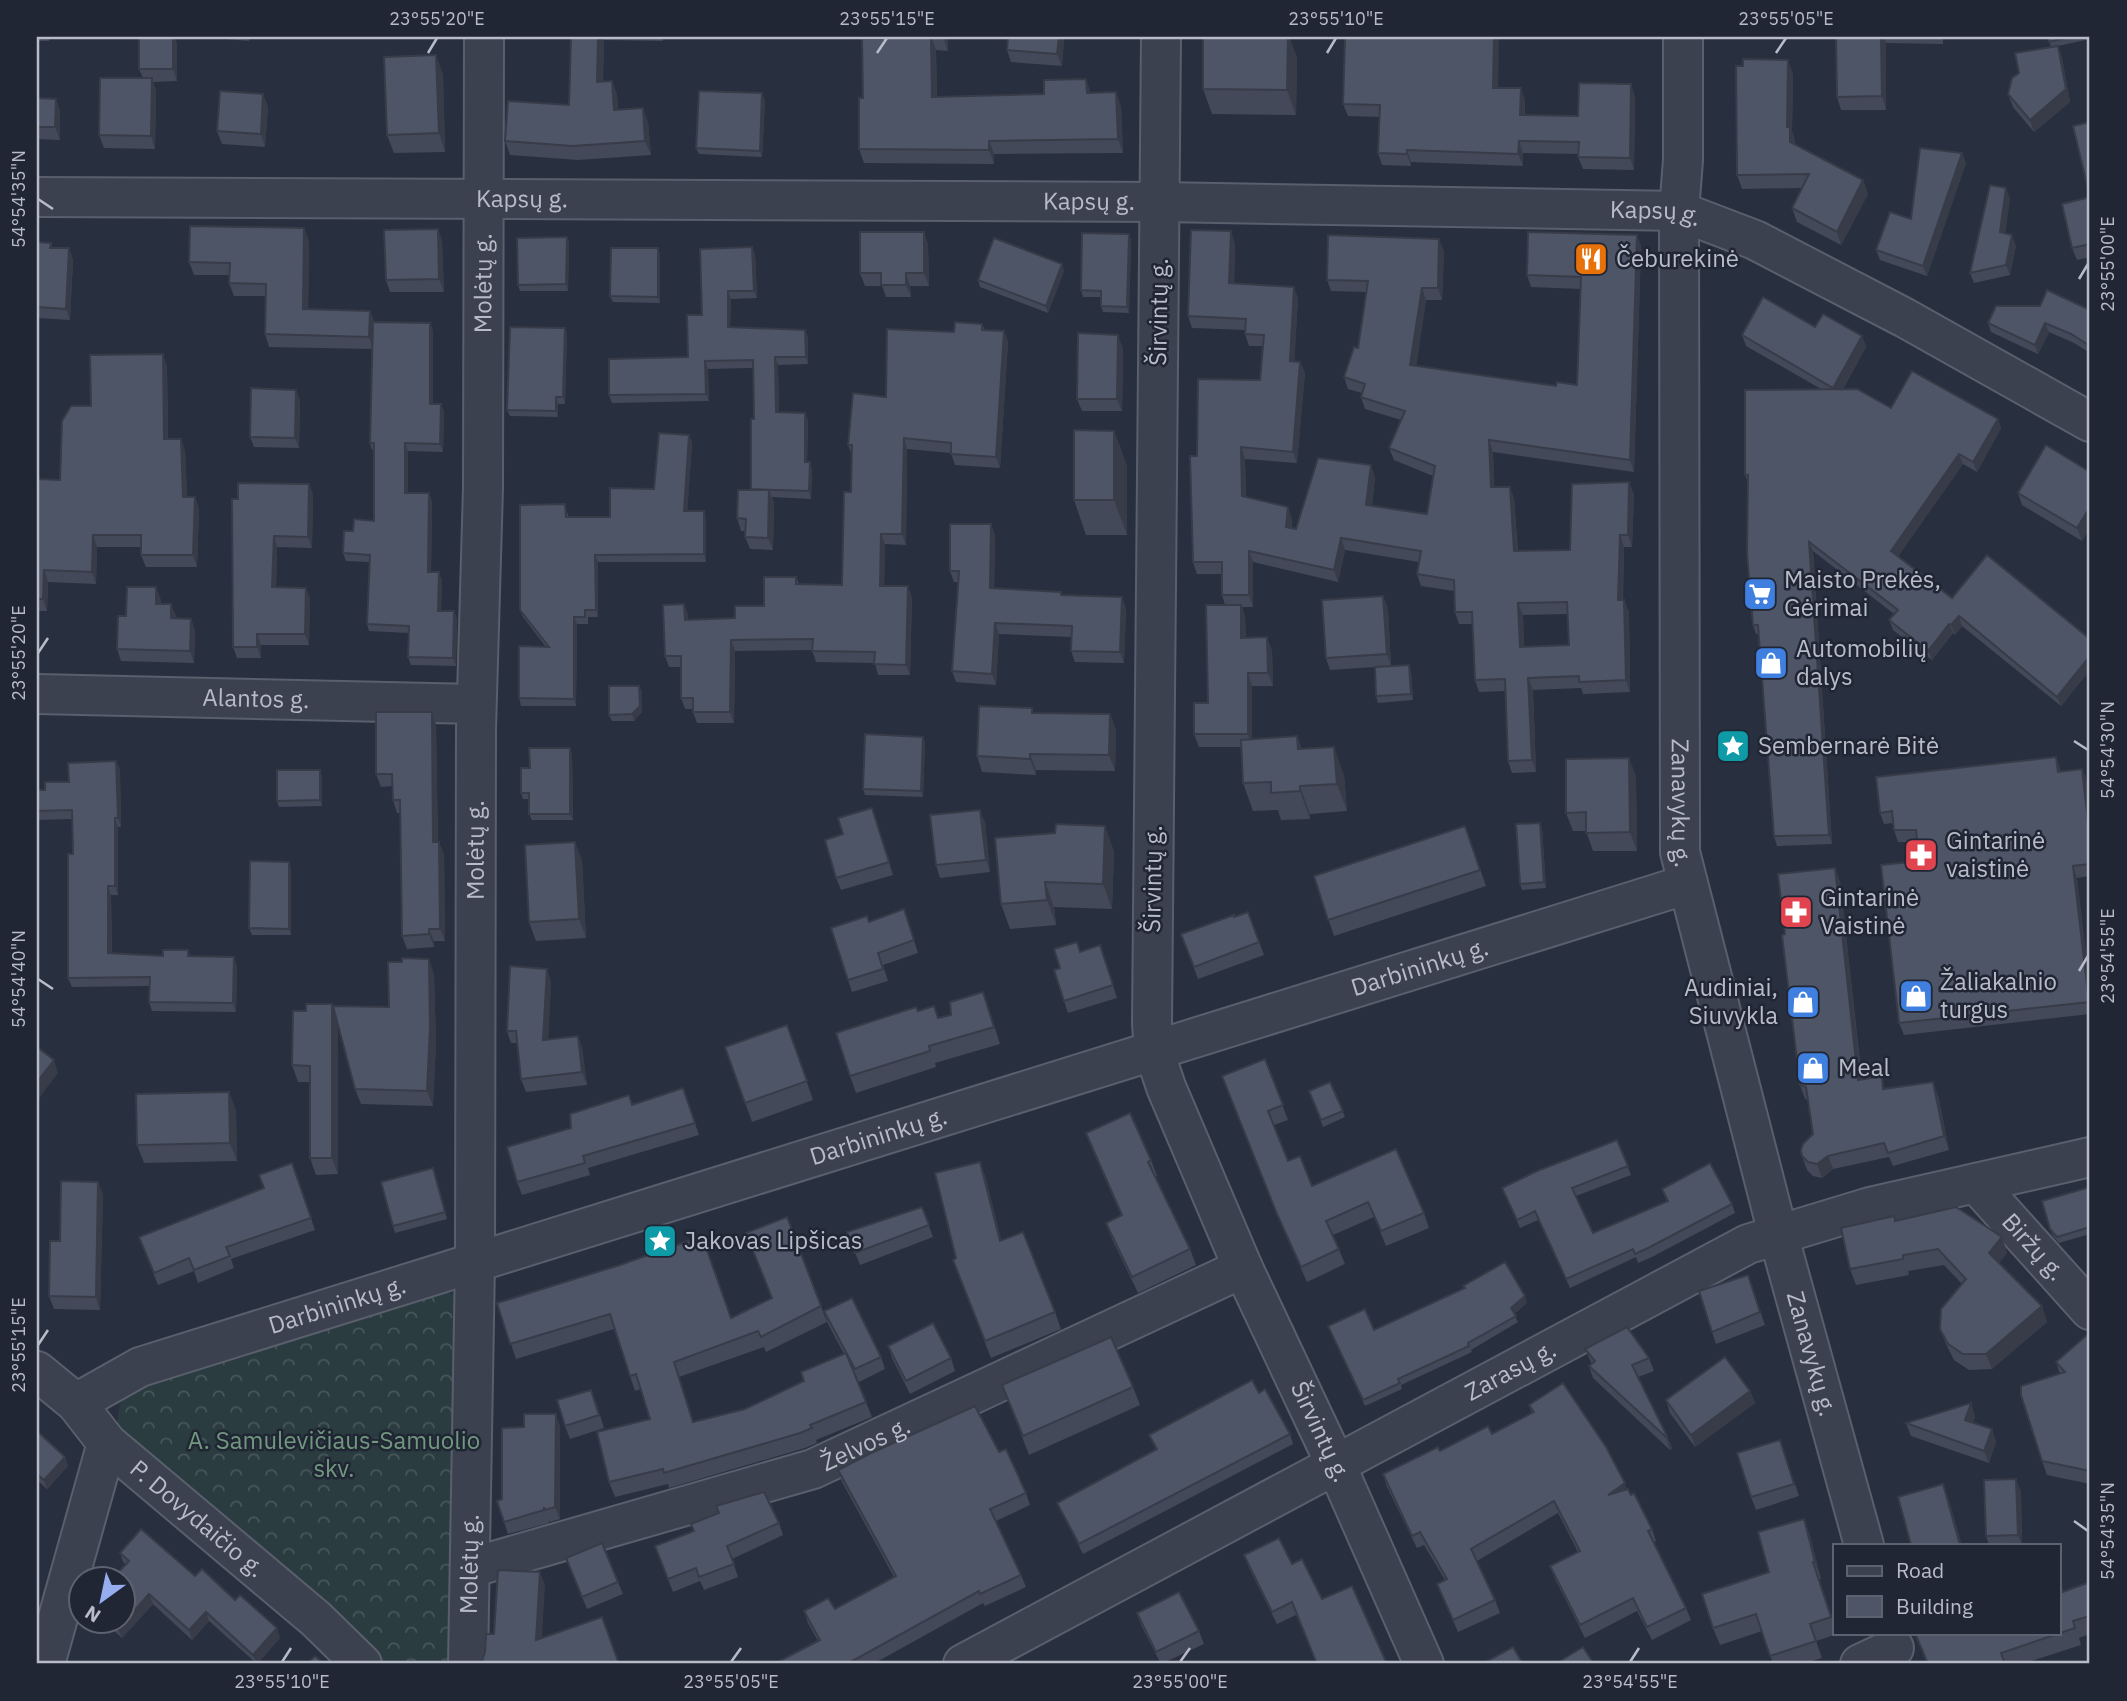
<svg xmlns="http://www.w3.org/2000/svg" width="2127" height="1701" viewBox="0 0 2127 1701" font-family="'IBM Plex Sans',sans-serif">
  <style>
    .forest { fill: url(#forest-crowns) }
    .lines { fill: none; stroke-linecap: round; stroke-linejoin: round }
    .minor-casing { stroke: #595f6c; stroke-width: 42 }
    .minor { stroke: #3c414f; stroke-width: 38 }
    .wall { fill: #434959; fill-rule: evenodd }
    .shaded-wall { fill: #373c48 }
    .building { fill: #4e5567; stroke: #373c48; stroke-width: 2; fill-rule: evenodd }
    .ticks { fill: none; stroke: #b8bcc9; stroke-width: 2.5 }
    .labels { text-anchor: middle; stroke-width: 5; stroke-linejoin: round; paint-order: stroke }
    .street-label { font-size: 24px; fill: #b8bcc9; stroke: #202634 }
    .poi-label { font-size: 24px; fill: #b8bcc9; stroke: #202634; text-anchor: start }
    .park-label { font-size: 24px; fill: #71987f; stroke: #202634 }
    .neatline { fill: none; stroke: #b8bcc9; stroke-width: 2.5 }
    .ticks-label { font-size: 18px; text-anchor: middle; fill: #b8bcc9 }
  </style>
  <defs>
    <pattern id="forest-crowns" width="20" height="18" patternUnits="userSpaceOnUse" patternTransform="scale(1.75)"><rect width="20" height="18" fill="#2b3c40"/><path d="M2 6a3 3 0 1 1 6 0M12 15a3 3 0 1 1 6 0" fill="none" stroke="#48565a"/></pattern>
  </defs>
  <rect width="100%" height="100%" fill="#282f3e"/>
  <path class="forest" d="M432,1291L456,1294L460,1664H377L117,1430C119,1402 119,1396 144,1381Z"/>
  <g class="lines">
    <g class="minor-casing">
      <g id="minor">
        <path id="s1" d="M1161,37L1152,1024L1154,1051L1166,1087L1243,1268L1336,1465L1424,1664"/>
        <path id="s2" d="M1683,37V160L1679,211L1680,852L1778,1234L1864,1545"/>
        <path id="s3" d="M37,197L1161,202L1679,211L1755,240L1905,318L2090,422"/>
        <path id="s4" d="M37,694L476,704"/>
        <path id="s5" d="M1976,1183L2090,1310"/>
        <path id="s6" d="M37,1371L76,1403L107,1443L316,1619L362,1664"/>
        <path id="s7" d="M76,1403L140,1367L1688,884"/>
        <path id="s8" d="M470,1568L813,1469L1243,1268"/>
        <path d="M45,1664L107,1443"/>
        <path id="s9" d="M468,1664L475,1262L476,730L483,488L484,37"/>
        <path id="s10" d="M963,1664L1748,1244L1870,1207L2090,1157"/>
        <path d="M1860,1664L1894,1648"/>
      </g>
    </g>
    <use href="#minor" class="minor"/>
  </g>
  <g class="wall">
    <rect x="37" y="37" width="12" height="4"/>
    <path d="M204,37H250L249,41Z"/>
    <path d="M428,37H453V38Z"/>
    <path d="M571,37H663V41L604,40L603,82L612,81L617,95L618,110L648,122L651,155L578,160L510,155L505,141L569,105Z"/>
    <path d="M882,37H948V51L936,50L937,97L1091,93L1121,106L1123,153L994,154V164L864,163L859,149L863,98Z"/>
    <path d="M1008,37H1064L1062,66L1011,62L1007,50Z"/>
    <path d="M1203,37H1289L1297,58L1296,115L1212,114L1203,89Z"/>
    <path d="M1836,37H1943V44L1886,43V110H1841L1837,97Z"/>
    <path d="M2048,37H2090V39L2058,46L2062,58L2070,102L2034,132L2013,107L2008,94L2051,47Z"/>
    <path d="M177,43V81L153,82L156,91L155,149L104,148L99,135L143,78L139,69Z"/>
    <path d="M443,74L445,152L394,153L387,135Z"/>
    <path d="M1793,74L1792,131L1795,140V145L1863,180L1868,194L1841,245L1797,222L1792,208L1802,188L1742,189L1737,175Z"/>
    <path d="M1498,88L1525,100V115L1578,116L1635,96L1634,170L1583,169L1578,157L1579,154L1523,153V166L1411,162V166L1382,165L1378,153L1379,117L1348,116L1343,104Z"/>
    <path d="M263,94L268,107L265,147L222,144L217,131Z"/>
    <path d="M37,98L56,99L60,111V140L37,139Z"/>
    <path d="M765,100L762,157L699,154L696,148Z"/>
    <path d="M2090,122V257L2077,260L2072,248L2090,197Z"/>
    <path d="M1962,153L1966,163L1927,276L1880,260L1876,250L1911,219Z"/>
    <path d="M2010,198L2005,233L2016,246L2010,275L1974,283L1970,273Z"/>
    <path d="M438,229L442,241L444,292H390L386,280Z"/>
    <path d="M924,232L928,245L929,286H910L911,297H886L882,286H865L860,273Z"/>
    <path d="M1129,234L1131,241L1129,313L1103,312L1101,306V297H1083L1081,290Z"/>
    <path d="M1637,235L1641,247L1634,472L1493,452L1494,487L1514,498L1518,551L1570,550L1634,494L1632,547H1624L1623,600L1629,612L1630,692L1583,694L1581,688L1533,690L1536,772L1512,773L1508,761L1505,691L1479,692L1475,680L1473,624H1459L1455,612L1454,591L1421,586L1417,574L1419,562L1345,550L1338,582L1253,562V607H1242L1245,617L1246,638L1272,650L1273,686H1252V739L1297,736L1302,749L1344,775L1347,811L1310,814V819L1281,820L1278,810L1253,811L1243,783L1241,747H1199L1194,734L1208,703L1225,605L1222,595V574H1197L1193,562L1197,456L1260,380L1263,346H1249L1245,334V330L1192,328L1188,316L1235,243L1234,283L1298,298L1294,361L1300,362L1305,373L1297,463L1245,459L1246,497L1288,507L1292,519V528L1296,529L1375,477L1372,505L1427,514L1433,476L1394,460L1389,448L1401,420L1365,409L1361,397L1362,393L1348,389L1344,377L1358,348L1366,292L1331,291L1327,280L1444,251L1442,300H1426L1416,366L1556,386L1577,385L1581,289L1531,287L1527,275ZM1567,614L1569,645L1524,647L1523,615Z"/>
    <path d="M567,237L569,243L568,291H520L518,285Z"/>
    <path d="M309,240L308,309L370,311L374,322L430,323L433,331V404H441L444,412L443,452L408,451V493L432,501L431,572L442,580L441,611H454L457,619L456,666L411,665L408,657L409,633L369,631L367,624L369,562L346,561L343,553L353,531L374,521V450H372L370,443L372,349L269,347L265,334L266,296H234L229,283V275H194L189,262Z"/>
    <path d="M37,242L51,243L52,248H69L73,260L70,320L37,318Z"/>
    <path d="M752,247L755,254L757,298L731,299L730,327L808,337V364L778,365L779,413H805L808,421L807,462H810L812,470L811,499L772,497L774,503L773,550L750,549L745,537V531H741L737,518L751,490L754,419L753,368L708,369L709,401L612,403L609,395L688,357L702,315Z"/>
    <path d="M658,248L660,255V303L613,302L610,296Z"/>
    <path d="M1064,271L1048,313L980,287L978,280Z"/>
    <path d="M2090,310V353L2074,343L2049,332L2038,354L1991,332L1988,323Z"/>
    <path d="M982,324L985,330L1004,331L1008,342L1000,468L955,465L951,453L907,449L906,545L885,544L884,586L912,597L910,675H878L875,663L816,662L812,650L735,651L734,723H697L693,712V709H685L681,698V667H669L665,656L684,604L688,615V620L735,618L764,606L796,577L799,584L842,585L851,492L852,455L848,445L886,397L954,332Z"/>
    <path d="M565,328L567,334L565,404H558V417L510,416L507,410Z"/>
    <path d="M1742,335L1862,336L1866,347L1843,389L1891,408L1998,419L2001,428L1977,472L1963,464L1898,556L1952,598L2090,639V670L2061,706L1962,626L1955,635L1953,633L1932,660L1893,630L1889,620L1894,614L1813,551L1832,844L1777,846L1774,836L1759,634H1756L1753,625L1748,482L1745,475L1821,389L1746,346Z"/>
    <path d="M1123,348L1122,411H1082L1077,399Z"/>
    <path d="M167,366L168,439H181L185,451L187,497H195L199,509L197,567H146L141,555V547H97L96,584L48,582L47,611H37V479L60,480L91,406Z"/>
    <path d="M296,390L300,400L299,448L254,447L250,437Z"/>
    <path d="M1114,431L1127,466V535H1086L1074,500Z"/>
    <path d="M689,435L692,443L687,511L706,518V562H598V617H588V624H577L576,706H521L519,698L546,647L523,617L520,610L568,512V517H610L654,489Z"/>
    <path d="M2090,472V527L2082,541L2022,505L2018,493Z"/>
    <path d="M309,484L313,495L312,548L277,547L276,587L306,588L310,598L309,645H261V658H237L233,647L238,499Z"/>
    <path d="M995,535L994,589L1063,595L1126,608L1124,663L1075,662L1071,651V637L999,634L996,685L956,682L952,671L958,582H954L950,571Z"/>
    <path d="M1383,596L1388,609L1391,666L1411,671L1413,700L1378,703L1376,696L1375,667L1330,670L1326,658Z"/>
    <path d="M161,600V604L176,616V618L191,619L195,631L194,663L121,661L117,649L126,616Z"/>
    <path d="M639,686L642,692V712L634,721H612L609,715Z"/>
    <path d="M1032,708L1033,713L1110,714L1116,730L1115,771L1036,770V775L982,772L977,756Z"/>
    <path d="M432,712L436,725L438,842L444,854L445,941H434V947L407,949L402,936L400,813H397L393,800V786L381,787L376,774Z"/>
    <path d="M923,737L925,743L923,797L865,795L863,789Z"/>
    <path d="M572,754L573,820H532L529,814V799H523L521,793L530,768Z"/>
    <path d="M2056,757L2061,772L2082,769L2087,781L2090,813V876L2077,878L2090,989V1014L1904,1035L1899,1023L1919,861L1917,842H1898L1894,830L1893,823L1884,824L1880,813Z"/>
    <path d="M1629,758L1636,777L1637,851H1593L1586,831H1573L1566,813Z"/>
    <path d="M116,761L120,770L121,827H118V895H111L112,953L163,956L188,950L190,956L237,966L236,1012L152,1011L149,1002V986L72,987L68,978L73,854L72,819L37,820V790H45L69,782Z"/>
    <path d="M322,776V806L279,807L277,801Z"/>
    <path d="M876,820L893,875L841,890L836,878L843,834Z"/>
    <path d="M985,822L990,872L940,878L936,865Z"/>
    <path d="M1540,823L1542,829L1546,888L1522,890L1520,884Z"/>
    <path d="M1465,826L1486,886L1334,936L1314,876Z"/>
    <path d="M995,838L1114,851L1112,909L1054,907L1056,925L1010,929L1001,904Z"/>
    <path d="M582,860L586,938L536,941L529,922Z"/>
    <path d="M291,868V935H252L249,928Z"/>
    <path d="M1840,881L1862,1079L1886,1088L1938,1095L1949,1150L1893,1166L1889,1157L1833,1169L1822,1178L1813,1176L1807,1170L1802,1156L1813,1134L1808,1100L1805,1099L1800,1085L1785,934Z"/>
    <path d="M904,909L918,953L883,965L888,981L852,992L848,980L869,922Z"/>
    <path d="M1248,912L1264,955L1198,979L1181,934Z"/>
    <path d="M1100,945L1117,998L1068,1013L1064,1001L1060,968L1080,952Z"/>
    <path d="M429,959L434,975L436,1042L433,1106L361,1104L355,1089L338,1024V1174L316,1175L310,1158V1082H298L292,1065L306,1011L332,1004L334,1012L389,1007L402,962Z"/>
    <path d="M551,981L548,1039L578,1036L582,1048L587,1085L526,1092L521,1079L517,1043H511L507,1031Z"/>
    <path d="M989,1009L1000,1044L935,1063L936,1067L856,1093L850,1076L918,1011L938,1018Z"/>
    <path d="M787,1025L813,1100L752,1122L725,1047Z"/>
    <path d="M1265,1059L1288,1120L1274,1125L1288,1161L1312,1186L1424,1213L1429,1228L1386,1246L1374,1217L1333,1235L1345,1264L1307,1282L1283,1229L1228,1091Z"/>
    <path d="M1330,1082L1345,1117L1323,1127L1309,1091Z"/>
    <path d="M683,1088L699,1135L588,1168L590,1175L522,1195L517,1182L571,1128L632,1104Z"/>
    <path d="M229,1092L236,1111L237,1161L144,1163L137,1145Z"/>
    <path d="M1086,1133L1151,1160L1157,1176L1155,1177L1190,1249L1196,1265L1138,1293L1112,1239L1106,1223L1121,1215L1092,1149Z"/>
    <path d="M1617,1140L1631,1175L1576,1196L1593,1233L1667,1202L1662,1189L1732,1204L1735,1213L1652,1257L1638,1263L1636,1257L1570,1288L1538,1220L1520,1228L1502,1188Z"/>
    <path d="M980,1162L986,1179L1001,1240L1055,1312L1061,1329L991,1358L959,1277L956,1258Z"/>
    <path d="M292,1163L315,1230L231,1259L234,1268L198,1283L194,1271L158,1285L144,1250L264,1188Z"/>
    <path d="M433,1168L447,1219L395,1233L393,1226Z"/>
    <path d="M2090,1187V1234L2059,1243L2053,1236L2050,1229Z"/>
    <path d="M103,1194L100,1310L54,1309L49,1296Z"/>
    <path d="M922,1207L933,1237L860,1265L847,1232Z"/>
    <path d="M1894,1216L1895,1221L2002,1237L2007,1253L1999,1263L2042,1306L2047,1322L1992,1369L1969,1370L1954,1360L1946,1344L1940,1329L1962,1284L1944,1265L1908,1271L1909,1275L1856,1285L1850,1269Z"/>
    <path d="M787,1217L827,1322L766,1352L764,1347L679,1377L693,1422L745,1409L804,1381L844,1354L828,1324L824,1311L881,1357L885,1369L859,1382L854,1372L872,1417L816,1440L817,1443L805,1448L669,1488L668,1484L615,1497L609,1482L650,1419L641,1389L635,1391L614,1329L516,1359L497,1303L731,1318L772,1298Z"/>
    <path d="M1748,1275L1765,1325L1716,1344L1712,1332Z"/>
    <path d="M1527,1303L1514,1314L1518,1322L1471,1350L1472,1352L1401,1385L1402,1389L1365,1406L1328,1326L1374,1330Z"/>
    <path d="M2090,1336V1484L2047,1475L2042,1461L2060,1374L2056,1362Z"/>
    <path d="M888,1346L951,1358L955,1371L910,1394L892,1358Z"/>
    <path d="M1585,1349L1649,1358L1654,1371L1638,1377L1667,1436L1672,1448L1670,1450L1593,1378L1589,1366L1592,1364Z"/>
    <path d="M1002,1385L1133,1387L1140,1405L1029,1455Z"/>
    <path d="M1750,1391L1755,1403L1695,1447L1670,1413L1666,1400Z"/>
    <path d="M1259,1393L1290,1434L1293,1444L1083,1554L1061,1512L1057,1503L1156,1450L1149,1435Z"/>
    <path d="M596,1402L604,1428L570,1439L565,1426Z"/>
    <path d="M1529,1405L1627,1489L1652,1529L1656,1541L1654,1542L1686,1608L1691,1620L1652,1640L1637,1611L1585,1638L1555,1579L1550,1566L1578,1552L1558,1513L1477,1561L1495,1600L1500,1613L1458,1632L1437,1584L1445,1580L1424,1545L1417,1548L1387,1487L1383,1474L1440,1451L1492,1434L1532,1413Z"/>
    <path d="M1975,1416L1973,1423L1992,1429L1996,1442L1989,1463L1911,1436L1906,1423Z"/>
    <path d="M560,1426V1519L550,1522L549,1520V1523L508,1534L497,1501L502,1499Z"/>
    <path d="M37,1431L65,1457L68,1466L47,1489L37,1480Z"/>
    <path d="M1780,1440L1799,1496L1756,1510L1751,1497Z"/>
    <path d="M999,1452L1026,1493L1030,1505L996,1521L1021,1575L1026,1587L985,1606L983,1603L873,1664H774L818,1641L808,1623L804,1611L835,1609L894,1577L842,1482L838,1470Z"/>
    <path d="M2021,1491L2022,1545H1989L1986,1536Z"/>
    <path d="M716,1506L779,1523L783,1535L732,1559L738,1577L704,1590L700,1581L673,1592L655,1546L693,1531L691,1524L719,1513Z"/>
    <path d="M1804,1519L1810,1536L1821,1579H1819L1835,1626V1633L1837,1634L1816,1641L1822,1658L1802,1664H1773L1762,1631L1720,1645L1713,1628L1769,1572Z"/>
    <path d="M120,1553L195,1576L235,1600L280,1638L257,1664L209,1621L192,1640L153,1604L122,1638L102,1620H122L125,1564L123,1562Z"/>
    <path d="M1244,1555L1292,1564L1322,1599L1387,1664H1317L1296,1615L1277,1624L1249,1568Z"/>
    <path d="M566,1558L618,1582L623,1594L587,1609Z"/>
    <path d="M2090,1582V1634L2079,1638L2081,1645L2022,1664H1928L1915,1633H2059L2063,1591Z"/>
    <path d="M1137,1613L1199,1631L1204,1644L1161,1664L1141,1625Z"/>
  </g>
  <g class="shaded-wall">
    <path d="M173,37H175L177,43V81L173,69Z"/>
    <path d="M598,37H602L604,40L602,96L597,82Z"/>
    <path d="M931,37L936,50L937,111L932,97Z"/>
    <path d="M943,37H948V51Z"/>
    <path d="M1059,37H1064L1062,66L1057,54Z"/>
    <path d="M1288,37H1289L1297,58L1296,115L1287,90Z"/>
    <path d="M1494,37H1499L1498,100L1493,88Z"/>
    <path d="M1881,37H1884L1886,43V110L1882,96Z"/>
    <path d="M2058,46L2062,58L2070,102L2034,132L2030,120Z"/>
    <path d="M436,55L443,74L445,152L439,133Z"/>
    <path d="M1788,60L1793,74L1792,131L1795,140V155L1790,142L1787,127Z"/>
    <path d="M152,78L156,91L155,149L151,136Z"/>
    <path d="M1086,79L1091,93H1087Z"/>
    <path d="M612,81L617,95L619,124L614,110Z"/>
    <path d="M1631,84L1635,96L1634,170L1630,158Z"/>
    <path d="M1521,88L1525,100L1524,127L1520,115Z"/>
    <path d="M1116,92L1121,106L1123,153L1118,139Z"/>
    <path d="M762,93L765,100L762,157L760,151Z"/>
    <path d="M263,94L268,107L265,147L261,134Z"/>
    <path d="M56,99L60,111V140L55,127Z"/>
    <path d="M643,108L648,122L651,155L645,141Z"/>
    <path d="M989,141L994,154V164L989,150Z"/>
    <path d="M1519,141L1523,153V166L1518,154Z"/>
    <path d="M1407,150L1411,162V166L1407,154Z"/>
    <path d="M1962,153L1966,163L1927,276L1923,266Z"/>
    <path d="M1863,180L1868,194L1841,245L1837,232Z"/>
    <path d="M2006,188L2010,198L2004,243L2000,232Z"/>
    <path d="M304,228L309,240L308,322L303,309Z"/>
    <path d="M438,229L442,241L444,292L439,279Z"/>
    <path d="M1231,231L1235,243L1234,294L1229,283Z"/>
    <path d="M924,232L928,245L929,286L924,273Z"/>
    <path d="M1129,234L1131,241L1129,313L1127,307Z"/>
    <path d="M1637,235L1641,247L1634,472L1630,460Z"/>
    <path d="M2012,235L2016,246L2010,275L2006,265Z"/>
    <path d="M567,237L569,243L568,291L566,284Z"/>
    <path d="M1439,239L1444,251L1442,300L1438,288Z"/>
    <path d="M752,247L755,254L757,298L754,291Z"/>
    <path d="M69,248L73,260L70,320L66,309Z"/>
    <path d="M658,248L660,255V303L658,297Z"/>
    <path d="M1062,264L1064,271L1048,313L1046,306Z"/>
    <path d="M906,273L910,286L911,297L906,285Z"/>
    <path d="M1294,287L1298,298L1294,372L1290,361Z"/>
    <path d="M1422,288L1426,300L1415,377L1410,365Z"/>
    <path d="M728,291L731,299L730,334L728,327Z"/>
    <path d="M370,311L374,323V349L369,337Z"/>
    <path d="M430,323L433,331V412L430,404Z"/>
    <path d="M2045,323L2049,332L2038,354L2035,345Z"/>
    <path d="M565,328L567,334L565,404L563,397Z"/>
    <path d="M805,330L808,337V364L806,357Z"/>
    <path d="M1004,331L1008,342L1000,468L996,457Z"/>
    <path d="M1118,335L1123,348L1122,411L1117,399Z"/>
    <path d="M1862,336L1866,347L1837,399L1833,388Z"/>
    <path d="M163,354L167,366L168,451L164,439Z"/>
    <path d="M775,357L778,365L779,420L776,412Z"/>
    <path d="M705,361L708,369L709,401L706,394Z"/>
    <path d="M1300,362L1305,373L1297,463L1293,452Z"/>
    <path d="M296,390L300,400L299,448L295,438Z"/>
    <path d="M556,397L558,404V417L556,411Z"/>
    <path d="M441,404L444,412L443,452L440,444Z"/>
    <path d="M805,413L808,421L807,469L805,462Z"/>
    <path d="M1998,419L2001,428L1977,472L1973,462Z"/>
    <path d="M1114,431L1127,466V535L1114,500Z"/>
    <path d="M689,435L692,443L687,518L684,511Z"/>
    <path d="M904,438L907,449L906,545L902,534Z"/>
    <path d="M181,439L185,451L188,509L183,497Z"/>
    <path d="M1489,440L1493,452L1495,499L1491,487Z"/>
    <path d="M405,443L408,451V500L405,493Z"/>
    <path d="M1241,447L1245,459L1246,508L1242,496Z"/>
    <path d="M1959,454L1963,464L1895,561L1891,551Z"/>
    <path d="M810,462L812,470L811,499L809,491Z"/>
    <path d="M1371,465L1375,477L1371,516L1366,505Z"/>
    <path d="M1629,482L1634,494L1632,547L1628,535Z"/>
    <path d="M309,484L313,495L312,548L308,537Z"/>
    <path d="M1510,487L1514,498L1518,563L1514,551Z"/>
    <path d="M769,490L774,503L773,550L768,538Z"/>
    <path d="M429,493L432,501L431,580L428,572Z"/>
    <path d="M195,497L199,509L197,567L193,555Z"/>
    <path d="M1288,507L1292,519L1291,539L1286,527Z"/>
    <path d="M2090,507V527L2082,541L2077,528Z"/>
    <path d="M704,511L706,518V562L704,554Z"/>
    <path d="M991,524L995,535L994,599L990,588Z"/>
    <path d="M881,534L885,544L884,597L880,586Z"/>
    <path d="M93,535L97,547L96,584L92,572Z"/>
    <path d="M1620,535L1624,547L1622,612L1618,600Z"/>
    <path d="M274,536L277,547L276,598L272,587Z"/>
    <path d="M1341,538L1345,550L1338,582L1334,570Z"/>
    <path d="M1809,542L1813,551L1832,844L1829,835Z"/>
    <path d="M1249,551L1253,562V607L1249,595Z"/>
    <path d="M595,555L598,562V617L596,610Z"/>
    <path d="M44,570L48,582L47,611L43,599Z"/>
    <path d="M439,572L442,580L441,619L438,611Z"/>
    <path d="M908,586L912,597L910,675L906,665Z"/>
    <path d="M156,587L161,600L160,616L156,604Z"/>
    <path d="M306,588L310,598L309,645L305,634Z"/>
    <path d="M1383,596L1388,609L1391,666L1387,654Z"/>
    <path d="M1122,597L1126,608L1124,663L1120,652Z"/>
    <path d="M1624,600L1629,612L1630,692L1626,680Z"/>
    <path d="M1518,603L1523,615L1525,659L1520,647Z"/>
    <path d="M171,604L176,616V630L171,618Z"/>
    <path d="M684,604L688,615L689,631L685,620Z"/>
    <path d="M1241,605L1245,617L1246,650L1241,638Z"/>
    <path d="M454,611L457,619L456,666L453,658Z"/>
    <path d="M1959,616L1962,626L1955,635L1951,625Z"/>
    <path d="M574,617L577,624L576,706L574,699Z"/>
    <path d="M191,619L195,631L194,663L190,651Z"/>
    <path d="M995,623L999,634L996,685L992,674Z"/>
    <path d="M1949,624L1953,633L1932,660L1928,651Z"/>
    <path d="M257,634L261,645V658L257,647Z"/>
    <path d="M1267,637L1272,650L1273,686L1268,673Z"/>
    <path d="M731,640L735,651L734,723L730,712Z"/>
    <path d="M2090,656V670L2061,706L2057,697Z"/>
    <path d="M1409,665L1411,671L1413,700L1411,694Z"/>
    <path d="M1248,673L1252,686V747L1248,734Z"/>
    <path d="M1528,678L1533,690L1536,772L1532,760Z"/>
    <path d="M639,686L642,692V712L634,721L632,714Z"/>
    <path d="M432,712L436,725L438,854L433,842Z"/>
    <path d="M1110,714L1116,730L1115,771L1109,755Z"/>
    <path d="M1297,736L1307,764L1298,749Z"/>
    <path d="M923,737L925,743L923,797L921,791Z"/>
    <path d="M1334,747L1344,775L1347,811L1337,784Z"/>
    <path d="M570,748L572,754L573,820L570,814Z"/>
    <path d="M1030,754L1036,770V775L1030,759Z"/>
    <path d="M2056,757L2060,768L2062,784L2058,772Z"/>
    <path d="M1629,758L1636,777L1637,851L1630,832Z"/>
    <path d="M116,761L120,770L121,827L118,818Z"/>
    <path d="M2082,769L2087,781L2090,813V840Z"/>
    <path d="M320,770L322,776V806L320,800Z"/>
    <path d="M1300,786L1310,814V819L1300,791Z"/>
    <path d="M980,810L985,822L990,872L986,860Z"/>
    <path d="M115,818L118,827V895L115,886Z"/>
    <path d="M1540,823L1542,829L1546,888L1544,882Z"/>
    <path d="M1105,826L1114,851L1112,909L1103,884Z"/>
    <path d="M439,842L444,854L445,941L440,929Z"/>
    <path d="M575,842L582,860L586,938L579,919Z"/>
    <path d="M289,862L291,868V935L289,929Z"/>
    <path d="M2073,866L2077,878L2090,989V1005L2089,1002Z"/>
    <path d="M1835,868L1840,881L1863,1093L1858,1080Z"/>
    <path d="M1045,882L1054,907L1056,925L1047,900Z"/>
    <path d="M108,886L111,895L112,962L108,953Z"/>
    <path d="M429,929L434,941V947L429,934Z"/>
    <path d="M234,957L237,966L236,1012L233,1003Z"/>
    <path d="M429,959L434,975L436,1042L433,1106L427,1091Z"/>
    <path d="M547,969L551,981L548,1053L543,1040Z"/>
    <path d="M332,1004L338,1021V1174L332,1158Z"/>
    <path d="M578,1036L582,1048L587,1085L582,1072Z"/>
    <path d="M54,1060L58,1073L37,1101V1082Z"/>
    <path d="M1933,1082L1938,1095L1949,1150L1944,1136Z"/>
    <path d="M229,1092L236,1111L237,1161L230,1143Z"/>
    <path d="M1828,1156L1833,1169L1822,1178L1817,1164Z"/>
    <path d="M980,1162L986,1179L1006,1258L1000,1241Z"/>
    <path d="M98,1182L103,1194L100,1310L96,1297Z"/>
    <path d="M2002,1237L2007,1253L1995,1269L1989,1253Z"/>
    <path d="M1525,1296L1527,1303L1513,1315L1511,1308Z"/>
    <path d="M2042,1306L2047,1322L1992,1369L1986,1354Z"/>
    <path d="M1750,1391L1755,1403L1695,1447L1691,1435Z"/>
    <path d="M1971,1403L1975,1416L1970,1433L1965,1420Z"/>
    <path d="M556,1414L560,1426V1519L555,1507Z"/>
    <path d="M1992,1429L1996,1442L1989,1463L1984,1451Z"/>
    <path d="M1667,1436L1672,1448L1670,1450L1666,1437Z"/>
    <path d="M65,1457L68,1466L47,1489L44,1480Z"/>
    <path d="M2016,1479L2021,1491L2022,1545L2018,1535Z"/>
    <path d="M1625,1483L1629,1496L1608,1495Z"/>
    <path d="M1943,1484L1950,1503L1962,1545H1960Z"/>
    <path d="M1804,1519L1810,1536L1821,1579L1815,1562Z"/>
    <path d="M540,1572L545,1585L541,1653L536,1640Z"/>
    <path d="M149,1594L153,1604L122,1638L118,1629Z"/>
    <path d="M206,1612L209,1621L192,1640L189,1630Z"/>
    <path d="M277,1628L280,1638L257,1664L253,1655Z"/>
  </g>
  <g class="building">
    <rect x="139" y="37" width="34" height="32"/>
    <path d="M571,37H598L597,82L612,81L614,110L643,108L645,141L573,146L505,141L508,101L569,105Z"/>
    <path d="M882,37H931L932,97L1044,94V80L1086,79L1087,93L1116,92L1118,139L989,141V150L859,149V98H863L862,39H882Z"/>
    <path d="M1008,37H1059L1057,54L1007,50Z"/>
    <path d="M1203,37H1288L1287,90L1203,89Z"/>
    <path d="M1345,37H1494L1493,88H1521L1520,115L1578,116L1579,83L1631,84L1630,158L1578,157L1579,142L1519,141L1518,154L1407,150V154L1378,153L1380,105L1343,104Z"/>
    <path d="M1836,37H1881L1882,96L1837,97Z"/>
    <path d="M2048,37H2070L2049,42Z"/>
    <path d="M2058,46L2066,89L2030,120L2008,94L2012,78L2019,73L2015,53Z"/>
    <path d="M436,55L439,133L387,135L384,57Z"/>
    <path d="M1743,59L1788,60L1787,127H1790V142L1863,180L1837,232L1792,208L1809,174L1737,175L1736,66H1743Z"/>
    <path d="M100,78H152L151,136L99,135Z"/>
    <path d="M220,91L263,94L261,134L217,131Z"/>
    <path d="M699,91L762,93L760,151L696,148Z"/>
    <path d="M37,98L56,99L55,127H37Z"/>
    <path d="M2090,122V244L2072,248L2062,204L2090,197L2073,126Z"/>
    <path d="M1920,148L1962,153L1923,266L1876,250L1890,212L1911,219Z"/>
    <path d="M1990,185L2006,188L2000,232L2012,235L2006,265L1970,273Z"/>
    <path d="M190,226L304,228L303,309L370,311L369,337L265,334L266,284L229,283L230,263L189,262Z"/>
    <path d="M438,229L439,279L386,280L384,230Z"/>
    <path d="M1191,230L1231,231L1229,283L1294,287L1290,361L1300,362L1293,452L1241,447L1242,496L1288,507L1286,527L1296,529L1318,458L1371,465L1366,505L1427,514L1435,466L1389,448L1405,411L1361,397L1365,384L1344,377L1354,347L1358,348L1368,281L1327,280L1328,235L1439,239L1438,288H1422L1410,365L1556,386L1557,382L1577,385L1581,277L1527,275L1528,232L1637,235L1630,460L1489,440L1491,487H1510L1514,551L1570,550L1572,484L1629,482L1628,535H1620L1618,600H1624L1626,680L1579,682V676L1528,678L1532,760L1508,761L1505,679L1475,680L1472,612H1455L1454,580L1417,574L1421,551L1341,538L1334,570L1249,551V595H1222V562H1193L1190,456H1197L1198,379L1260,380L1264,335L1245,334L1246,319L1188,316ZM1567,602L1569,645L1520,647L1518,603Z"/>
    <path d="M860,232H924V273H906V285H881V273H860Z"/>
    <path d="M1082,233L1129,234L1127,307L1101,306V291L1081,290Z"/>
    <path d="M567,237L566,284L518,285L517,238Z"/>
    <path d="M994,238L1062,264L1046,306L978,280Z"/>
    <path d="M37,242L51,243L50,248H69L66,309L37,307Z"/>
    <path d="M752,247L754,291H728V327L805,330L806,357H775L776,412L805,413V462H810L809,491L751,489V419H754L753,360L705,361L706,394L609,395V359L688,357L687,315H702L700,249Z"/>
    <path d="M611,248H658V297L610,296Z"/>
    <path d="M2047,290L2090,310V346L2071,334L2045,323L2035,345L1988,323L1996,306H2040Z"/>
    <path d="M1763,297L1815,327L1823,314L1862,336L1833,388L1742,335Z"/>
    <path d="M373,322L430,323V404H441L440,444L405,443V493H429L428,572H439L438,611H454L453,658L408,657L409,626L367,624L370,555L343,553L344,531H353L354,519L374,521V443H370Z"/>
    <path d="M955,322L982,324V330L1004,331L996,457L951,454V443L904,438L902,534H881L880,586H908L906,665L874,664L875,652L812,651L813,639L731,640L730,712H693V698H681V656H665L663,605L684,604L685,620L735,618V606H764V577H796V584L842,585L844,492H851L852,445H848L853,393L886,397L887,329L954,332Z"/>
    <path d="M510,327L565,328L563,397H556V411L507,410Z"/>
    <path d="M1078,333L1118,335L1117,399H1077Z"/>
    <path d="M163,354L164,439H181L183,497H195L193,555H141V535H93L92,572L44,570L43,599H37V479L60,480L62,421L71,406H91L90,355Z"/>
    <path d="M1912,371L1998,419L1973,462L1959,454L1891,551L1952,598L1987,555L2090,639V656L2057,697L1959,616L1951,625L1949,624L1928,651L1889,620L1898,610L1809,542L1829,835L1774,836L1758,625H1753L1747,553L1748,475H1745V390L1857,389L1891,408Z"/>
    <path d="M251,388L296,390L295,438L250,437Z"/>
    <path d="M1074,430L1114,431V500H1074Z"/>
    <path d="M659,433L689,435L684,511H704V554L595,555L596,610H585V617H574V699L519,698V646L549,647L520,610V505L565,504L566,517H610V488L654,489Z"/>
    <path d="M2046,445L2090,472V507L2077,528L2018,493Z"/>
    <path d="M238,483L309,484L308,537L274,536L272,587L306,588L305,634H257V647H233L232,499H238Z"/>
    <path d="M738,490H769L768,538L745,537L746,519L737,518Z"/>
    <path d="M950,524H991L990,588L1061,592V595L1122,597L1120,652L1071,651L1072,626L995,623L992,674L952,671L959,571H950Z"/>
    <path d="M127,587H156V604H171V618L191,619L190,651L117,649L118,616H126Z"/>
    <path d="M1383,596L1387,654L1326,658L1322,600Z"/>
    <path d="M1206,605H1241V638L1267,637L1268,673H1248V734H1194V703H1208Z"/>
    <path d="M1409,665L1411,694L1376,696L1375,667Z"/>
    <path d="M609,686H639L640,706L632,714L609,715Z"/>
    <path d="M979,706L1032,708V713L1110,714L1109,755L1030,754V759L977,756Z"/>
    <path d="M376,712H432L433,842H439L440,929H429V934L402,936L400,800H393L392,774H376Z"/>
    <path d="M865,734L923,737L921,791L863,789Z"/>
    <path d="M1297,736L1298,749L1334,747L1337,784L1300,786V791L1271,793V782L1243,783L1241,740Z"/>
    <path d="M529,748H570V814H529V793H521V768H530Z"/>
    <path d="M2056,757L2058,772L2082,769L2090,840V864L2073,866L2089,1002L1899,1023L1881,865L1919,861L1916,830H1894L1892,811L1880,813L1876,777Z"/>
    <path d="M1629,758L1630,832L1586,833V812L1566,813V759Z"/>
    <path d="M116,761L118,818H115V886H108V953L163,956V950H188V956L234,957L233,1003L149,1002L150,977L68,978V854H73L72,810L37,811V790H45V782H69L68,763Z"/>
    <path d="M277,770H320V800L277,801Z"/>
    <path d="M872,808L889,862L836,878L825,840L843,834L838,818Z"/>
    <path d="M980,810L986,860L936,865L930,815Z"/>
    <path d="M1540,823L1544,882L1520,884L1516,824Z"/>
    <path d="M1056,824L1105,826L1103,884L1045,882L1047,900L1001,904L995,838L1055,833Z"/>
    <path d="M1465,826L1480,870L1328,920L1314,876Z"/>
    <path d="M575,842L579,919L529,922L525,845Z"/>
    <path d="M250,861L289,862V929L249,928Z"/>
    <path d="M1835,868L1858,1080L1882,1076L1883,1089L1933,1082L1944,1136L1888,1153L1884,1143L1828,1156L1817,1164L1808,1162L1802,1156L1801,1150L1803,1144L1813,1134L1806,1087L1800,1085L1782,935L1785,934L1778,874Z"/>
    <path d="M904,909L914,940L878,953L883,969L848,980L831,928L867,916L869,922Z"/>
    <path d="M1248,912L1259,942L1194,967L1181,934L1234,915V917Z"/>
    <path d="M1077,942L1080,952L1100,945L1113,985L1064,1001L1054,970L1060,968L1054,949Z"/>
    <path d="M402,958L429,959L430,1027L427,1091L355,1089L333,1006L389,1007L388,962H402Z"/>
    <path d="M510,966L547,969L543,1040L578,1036L582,1072L521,1079L516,1031H507Z"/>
    <path d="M983,992L994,1027L929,1046L930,1051L850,1076L836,1033L916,1007L918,1011L934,1006L938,1018L951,1015L950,1002Z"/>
    <path d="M306,1004H332V1158H310V1066L292,1065L293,1011H306Z"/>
    <path d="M787,1025L807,1081L745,1103L725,1047Z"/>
    <path d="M37,1047L54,1060L37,1082Z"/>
    <path d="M1265,1059L1283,1105L1268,1111L1288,1161L1300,1156L1312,1186L1396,1149L1424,1213L1381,1231L1368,1202L1326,1221L1339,1249L1301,1267L1277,1214L1222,1076Z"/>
    <path d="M1330,1082L1343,1111L1321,1120L1309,1091Z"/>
    <path d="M683,1088L695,1123L583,1156L585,1163L517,1182L507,1147L571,1128L570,1114L629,1095L632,1105Z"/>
    <path d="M229,1092L230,1143L137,1145L136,1094Z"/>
    <path d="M1130,1113L1151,1160L1148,1162L1190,1249L1132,1277L1106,1223L1122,1215L1086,1133Z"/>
    <path d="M1617,1140L1628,1166L1572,1188L1593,1233L1668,1201L1662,1189L1710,1163L1732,1204L1648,1248L1635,1254L1633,1249L1566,1279L1535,1211L1517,1220L1502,1188L1537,1171Z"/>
    <path d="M980,1162L1000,1241L1023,1232L1055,1312L985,1341L953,1260L956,1258L935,1173Z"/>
    <path d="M292,1163L311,1218L226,1247L230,1256L194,1270L189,1258L154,1273L139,1237L264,1188L259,1175Z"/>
    <path d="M433,1168L445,1212L393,1226L381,1182Z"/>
    <path d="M61,1181L98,1182L96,1297L49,1296L50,1241H60Z"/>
    <path d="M2090,1187V1227L2057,1237L2050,1229L2042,1201Z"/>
    <path d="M922,1207L929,1225L855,1253L847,1232Z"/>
    <path d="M1956,1207L2002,1237L1989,1253L2042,1306L1986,1354H1963L1948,1344L1940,1329L1941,1309L1966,1279L1938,1249L1903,1255V1259L1850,1269L1841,1228L1894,1216L1895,1221Z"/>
    <path d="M787,1217L821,1306L761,1337L758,1331L674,1362L693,1422L745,1409L804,1381L801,1372L846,1353L866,1402L810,1425L812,1428L800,1433L664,1473L663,1469L609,1482L597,1432L650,1419L636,1374L630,1376L610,1314L510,1344L497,1303L620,1265L702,1236L731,1318L772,1298L746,1233Z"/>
    <path d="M1505,1262L1525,1296L1511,1308L1516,1316L1468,1343L1469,1346L1398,1379L1400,1383L1363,1400L1328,1326L1365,1309L1374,1330L1465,1288L1463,1286Z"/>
    <path d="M1748,1275L1760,1312L1712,1332L1699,1291Z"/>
    <path d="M852,1298L881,1357L855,1369L824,1311Z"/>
    <path d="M933,1323L951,1358L906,1381L888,1346Z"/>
    <path d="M1627,1327L1649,1358L1632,1365L1667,1436L1666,1437L1589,1366L1595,1361L1585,1349Z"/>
    <path d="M2088,1334L2090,1336V1471L2042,1461L2021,1395V1386L2065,1372L2056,1362Z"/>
    <path d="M1111,1337L1133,1387L1023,1436L1002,1385Z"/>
    <path d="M1725,1357L1750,1391L1691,1435L1666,1400Z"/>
    <path d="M1252,1380L1259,1393L1265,1389L1290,1434L1079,1544L1057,1503L1157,1449L1149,1435Z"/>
    <path d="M1563,1383L1606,1447L1625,1483L1608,1495L1628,1489L1631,1495L1634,1493L1652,1529L1648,1531L1686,1608L1647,1627L1633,1598L1580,1625L1550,1566L1580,1551L1554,1501L1471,1549L1495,1600L1453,1620L1437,1584L1447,1579L1420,1532L1412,1536L1383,1474L1438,1447L1440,1451L1488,1426L1492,1434L1534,1412L1529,1405Z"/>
    <path d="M591,1390L599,1415L565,1426L557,1400Z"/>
    <path d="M1971,1403L1965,1420L1992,1429L1984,1451L1906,1423Z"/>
    <path d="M975,1406L999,1452L1006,1449L1026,1493L990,1509L1021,1575L980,1594L979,1591L847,1664H774L820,1640L804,1611L828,1598L835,1609L896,1576L838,1470L869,1454Z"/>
    <path d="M524,1414H556L555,1507L545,1510L544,1507V1510L504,1522L497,1501L502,1499V1428L524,1427Z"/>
    <path d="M37,1431L65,1457L44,1480L37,1474Z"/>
    <path d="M1780,1440L1794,1484L1751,1497L1737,1453Z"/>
    <path d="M2016,1479L2018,1535L1986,1536L1984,1480Z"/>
    <path d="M1943,1484L1960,1545H1911L1898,1497Z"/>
    <path d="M764,1492L779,1523L727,1546L734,1564L699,1577L696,1568L668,1579L655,1546L694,1531L691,1524L719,1513L716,1506Z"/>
    <path d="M1804,1519L1815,1562H1813L1831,1617L1810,1624L1816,1641L1770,1656L1756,1614L1713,1628L1702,1594L1769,1572L1758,1532Z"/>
    <path d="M141,1529L195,1576L202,1569L235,1600L240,1595L277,1628L253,1655L206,1612L189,1630L149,1594L118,1629L109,1620H122V1578H113L129,1561L120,1553Z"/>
    <path d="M1279,1538L1292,1564L1302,1559L1322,1599L1352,1586L1387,1664H1317L1292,1602L1272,1612L1244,1555Z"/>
    <path d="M602,1543L618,1582L582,1597L566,1558Z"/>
    <path d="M498,1570L540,1572L536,1640L602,1617L619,1664H481L485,1652L486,1634H494Z"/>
    <path d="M2090,1582V1616L2073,1621L2075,1628L2001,1653L2005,1664H1928L1915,1633H2059V1584H2060L2063,1592Z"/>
    <path d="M1179,1592L1199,1631L1156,1652L1137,1613Z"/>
    <path d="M1513,1647L1523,1664H1482Z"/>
    <path d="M1583,1647L1594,1664H1555Z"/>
    <path d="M315,1656L324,1664H307Z"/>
  </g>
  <path class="ticks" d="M428,53L437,38M877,53L887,38M1327,53L1336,38M1776,53L1786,38M38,199L53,209M2079,279L2088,264M38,653L48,638M2074,741L2088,750M2079,971L2088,956M38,979L53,989M38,1345L48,1330M2074,1521L2088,1531M282,1662L291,1648M731,1662L741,1648M1180,1662L1190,1648M1630,1662L1639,1648"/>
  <defs>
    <g id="restaurant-square" transform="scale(1.75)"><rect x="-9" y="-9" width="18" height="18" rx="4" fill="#e8710a" stroke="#202634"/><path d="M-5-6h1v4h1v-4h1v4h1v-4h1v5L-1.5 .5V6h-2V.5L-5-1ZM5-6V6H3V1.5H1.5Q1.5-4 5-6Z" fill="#fff"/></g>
    <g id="supermarket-square" transform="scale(1.75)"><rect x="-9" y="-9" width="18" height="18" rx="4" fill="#3f7fe0" stroke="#202634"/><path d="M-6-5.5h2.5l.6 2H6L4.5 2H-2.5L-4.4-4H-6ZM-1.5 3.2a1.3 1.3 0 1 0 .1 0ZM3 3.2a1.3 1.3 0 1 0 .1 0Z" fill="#fff"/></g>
    <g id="shop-square" transform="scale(1.75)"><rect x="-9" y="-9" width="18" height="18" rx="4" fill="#3f7fe0" stroke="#202634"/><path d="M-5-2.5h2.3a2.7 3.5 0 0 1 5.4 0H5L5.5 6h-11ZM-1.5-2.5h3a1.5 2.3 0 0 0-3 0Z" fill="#fff"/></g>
    <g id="sight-square" transform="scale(1.75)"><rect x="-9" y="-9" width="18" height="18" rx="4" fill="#0f9aa8" stroke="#202634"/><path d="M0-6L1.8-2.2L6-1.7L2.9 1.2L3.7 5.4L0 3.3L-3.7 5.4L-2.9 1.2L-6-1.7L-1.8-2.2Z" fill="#fff"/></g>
    <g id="pharmacy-square" transform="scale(1.75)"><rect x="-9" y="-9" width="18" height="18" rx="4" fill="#e0444e" stroke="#202634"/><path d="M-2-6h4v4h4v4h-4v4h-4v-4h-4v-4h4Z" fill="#fff"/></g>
  </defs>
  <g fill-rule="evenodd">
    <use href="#restaurant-square" x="1591" y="259"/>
    <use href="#supermarket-square" x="1760" y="594"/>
    <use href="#shop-square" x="1771" y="663"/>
    <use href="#sight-square" x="1733" y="746"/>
    <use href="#pharmacy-square" x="1921" y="855"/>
    <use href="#pharmacy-square" x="1796" y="912"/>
    <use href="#shop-square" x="1916" y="996"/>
    <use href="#shop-square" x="1803" y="1002"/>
    <use href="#shop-square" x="1813" y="1068"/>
    <use href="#sight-square" x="660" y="1241"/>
  </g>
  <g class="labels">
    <g class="street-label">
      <text dy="8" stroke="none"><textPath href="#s3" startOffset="485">Kapsų g.</textPath></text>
      <text dy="8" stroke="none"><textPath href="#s3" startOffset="1052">Kapsų g.</textPath></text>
      <text dy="8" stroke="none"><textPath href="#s3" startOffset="1619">Kapsų g.</textPath></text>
      <text dy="8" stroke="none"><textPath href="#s9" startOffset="1381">Molėtų g.</textPath></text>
      <text transform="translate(1159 312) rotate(-89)" y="8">Širvintų g.</text>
      <text dy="8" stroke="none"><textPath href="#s4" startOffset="219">Alantos g.</textPath></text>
      <text dy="8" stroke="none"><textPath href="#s2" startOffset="766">Zanavykų g.</textPath></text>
      <text dy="8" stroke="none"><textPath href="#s9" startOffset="814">Molėtų g.</textPath></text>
      <text transform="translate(1153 879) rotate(-89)" y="8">Širvintų g.</text>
      <text dy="8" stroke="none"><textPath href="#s7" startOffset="1414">Darbininkų g.</textPath></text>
      <text dy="8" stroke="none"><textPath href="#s7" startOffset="847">Darbininkų g.</textPath></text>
      <text dy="8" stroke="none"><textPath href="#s5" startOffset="86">Biržų g.</textPath></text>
      <text dy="8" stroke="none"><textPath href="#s7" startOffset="280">Darbininkų g.</textPath></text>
      <text dy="8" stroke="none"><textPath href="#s2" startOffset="1334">Zanavykų g.</textPath></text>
      <text dy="8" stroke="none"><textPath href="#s10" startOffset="621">Zarasų g.</textPath></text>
      <text dy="8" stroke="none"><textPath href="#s1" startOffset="1430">Širvintų g.</textPath></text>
      <text dy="8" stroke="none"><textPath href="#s8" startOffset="415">Želvos g.</textPath></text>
      <text dy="8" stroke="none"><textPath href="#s6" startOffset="219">P. Dovydaičio g.</textPath></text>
      <text dy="8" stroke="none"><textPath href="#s9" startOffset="100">Molėtų g.</textPath></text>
    </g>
    <g class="poi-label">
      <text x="1616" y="267">Čeburekinė</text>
      <text x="1784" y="588">Maisto Prekės,<tspan x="1784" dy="28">Gėrimai</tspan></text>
      <text x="1796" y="657">Automobilių<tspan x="1796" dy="28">dalys</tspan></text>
      <text x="1758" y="754">Sembernarė Bitė</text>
      <text x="1946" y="849">Gintarinė<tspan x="1946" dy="28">vaistinė</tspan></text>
      <text x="1820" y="906">Gintarinė<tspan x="1820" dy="28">Vaistinė</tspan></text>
      <text x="1940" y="990">Žaliakalnio<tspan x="1940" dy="28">turgus</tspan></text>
      <text x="1778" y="996" text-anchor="end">Audiniai,<tspan x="1778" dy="28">Siuvykla</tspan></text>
      <text x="1838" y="1076">Meal</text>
      <text x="684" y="1249">Jakovas Lipšicas</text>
    </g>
    <g class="park-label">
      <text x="334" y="1449">A. Samulevičiaus-Samuolio<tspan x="334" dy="28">skv.</tspan></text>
    </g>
  </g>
  <rect width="2127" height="1701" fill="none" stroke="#202634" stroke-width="77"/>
  <rect x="1833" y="1544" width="228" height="91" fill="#202634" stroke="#5d6270" stroke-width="2"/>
  <rect x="1847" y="1566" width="35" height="10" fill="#3c414f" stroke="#5d6270" stroke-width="2"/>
  <text x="1896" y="1578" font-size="21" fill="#b8bcc9">Road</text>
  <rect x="1847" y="1596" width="35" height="21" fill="#4e5567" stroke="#5d6270" stroke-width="2"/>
  <text x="1896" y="1614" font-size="21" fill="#b8bcc9">Building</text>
  <g transform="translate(102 1600) rotate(213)"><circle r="33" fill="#202634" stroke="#5d6270" stroke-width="2"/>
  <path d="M0-5L12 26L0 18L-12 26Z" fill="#96aef0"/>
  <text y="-10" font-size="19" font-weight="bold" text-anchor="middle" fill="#b8bcc9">N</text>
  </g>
  <rect x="38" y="38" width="2050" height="1624" class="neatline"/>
  <g class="ticks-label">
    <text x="437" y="25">23°55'20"E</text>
    <text x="887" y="25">23°55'15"E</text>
    <text x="1336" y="25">23°55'10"E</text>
    <text x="1786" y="25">23°55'05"E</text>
    <text transform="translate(19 199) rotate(-90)" y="6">54°54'35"N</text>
    <text transform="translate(2108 264) rotate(-90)" y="6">23°55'00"E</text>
    <text transform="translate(19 653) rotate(-90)" y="6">23°55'20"E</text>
    <text transform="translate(2108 750) rotate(-90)" y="6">54°54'30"N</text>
    <text transform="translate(2108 956) rotate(-90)" y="6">23°54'55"E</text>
    <text transform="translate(19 979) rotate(-90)" y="6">54°54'40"N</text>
    <text transform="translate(19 1345) rotate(-90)" y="6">23°55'15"E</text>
    <text transform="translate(2108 1531) rotate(-90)" y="6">54°54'35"N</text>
    <text x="282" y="1688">23°55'10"E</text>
    <text x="731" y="1688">23°55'05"E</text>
    <text x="1180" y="1688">23°55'00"E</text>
    <text x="1630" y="1688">23°54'55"E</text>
  </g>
</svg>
